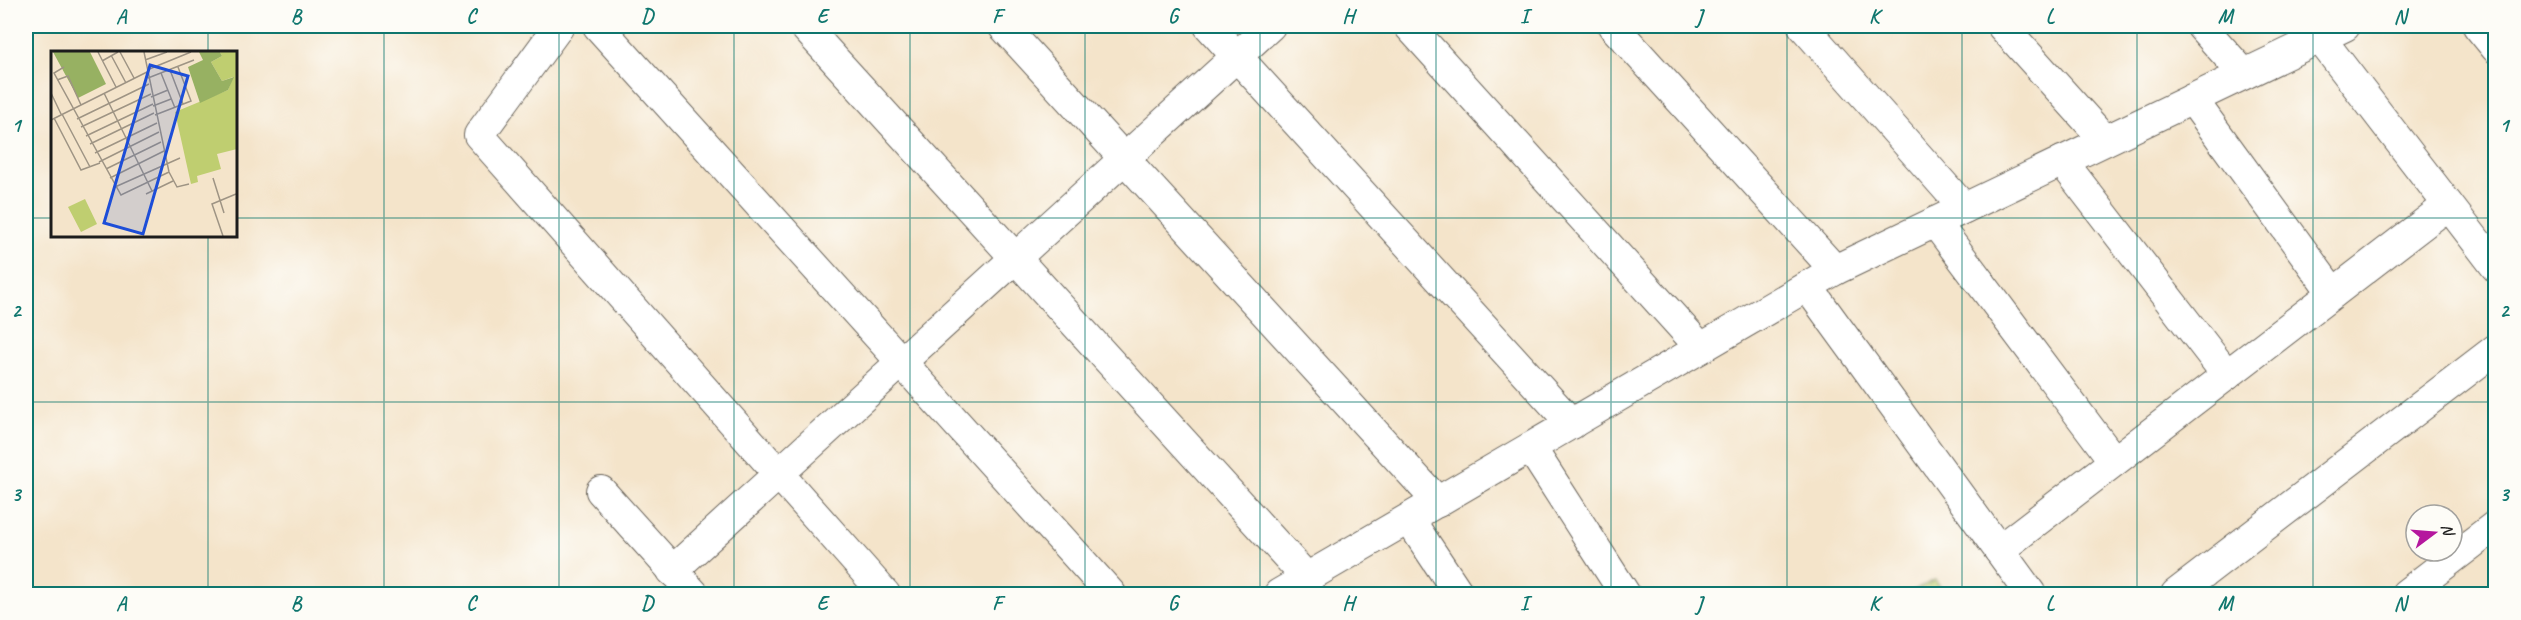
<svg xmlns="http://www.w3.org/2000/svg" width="2521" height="620" viewBox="0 0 2521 620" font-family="Caveat,sans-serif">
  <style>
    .grass { fill: url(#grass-dots); stroke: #6e7546; stroke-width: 1.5 }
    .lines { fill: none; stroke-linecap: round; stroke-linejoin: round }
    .minor-casing { stroke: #686259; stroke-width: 32 }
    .minor { stroke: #fff; stroke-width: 30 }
    .grid { fill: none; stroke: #0f766e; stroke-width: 1.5; stroke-opacity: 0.55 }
    .inset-road { fill: none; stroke: #9e9484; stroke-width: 1.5 }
    .view { fill: #1d4ed8; fill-opacity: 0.15; stroke: #1d4ed8; stroke-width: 3 }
    .inset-edge { fill: none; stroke: #1c1c1c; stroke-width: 3 }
    .neatline { fill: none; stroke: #0f766e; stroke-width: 2 }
    .grid-label { font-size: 20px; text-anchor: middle; font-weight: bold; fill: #0f766e }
  </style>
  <defs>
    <pattern id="grass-dots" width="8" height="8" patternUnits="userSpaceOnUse" patternTransform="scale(1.5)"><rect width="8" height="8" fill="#bfce70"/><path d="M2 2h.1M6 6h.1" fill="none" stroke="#a4b060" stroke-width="1.8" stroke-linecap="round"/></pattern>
  </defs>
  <rect width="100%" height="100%" fill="#fdfcf7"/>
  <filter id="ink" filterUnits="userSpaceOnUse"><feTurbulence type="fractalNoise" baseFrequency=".0167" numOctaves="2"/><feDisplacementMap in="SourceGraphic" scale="12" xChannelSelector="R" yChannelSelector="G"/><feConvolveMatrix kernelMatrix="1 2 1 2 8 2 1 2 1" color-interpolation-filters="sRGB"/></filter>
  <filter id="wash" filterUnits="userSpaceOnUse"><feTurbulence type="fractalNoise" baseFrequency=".008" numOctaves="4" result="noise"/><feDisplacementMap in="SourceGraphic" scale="24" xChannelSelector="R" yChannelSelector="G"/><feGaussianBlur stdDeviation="1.35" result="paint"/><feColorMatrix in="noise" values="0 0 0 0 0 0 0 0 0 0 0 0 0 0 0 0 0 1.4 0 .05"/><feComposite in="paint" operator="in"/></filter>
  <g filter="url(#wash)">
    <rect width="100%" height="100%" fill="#f4e4ca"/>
    <path class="grass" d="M1935,580L1946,594H1906Z"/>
  </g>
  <g filter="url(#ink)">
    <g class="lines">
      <g class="minor-casing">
        <g id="minor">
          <path d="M559,26L479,135L885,594"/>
          <path d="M598,26L1111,594"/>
          <path d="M804,26L1307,578"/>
          <path d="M1003,26L1438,502"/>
          <path d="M1209,26L1572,424"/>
          <path d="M1409,26L1701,348"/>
          <path d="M1613,26L1835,270"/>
          <path d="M1803,26L1964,208"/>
          <path d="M2002,26L2105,140"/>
          <path d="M2201,26L2244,74"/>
          <path d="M2478,26L2496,48"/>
          <path d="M2320,38L2496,267"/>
          <path d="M2192,99L2333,293"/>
          <path d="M2062,161L2227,375"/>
          <path d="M1935,222L2114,461"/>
          <path d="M1807,286L2031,594"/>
          <path d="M1531,448L1625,594"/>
          <path d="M601,491L694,594"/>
          <path d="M1409,519L1459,594"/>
          <path d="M1999,550L2448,205"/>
          <path d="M672,571L1270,26"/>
          <path d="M1279,594L1835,270L2345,26"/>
          <path d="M2176,594L2496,349"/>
          <path d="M2406,594L2496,525"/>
        </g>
      </g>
      <use href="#minor" class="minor"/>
    </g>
  </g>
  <path class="grid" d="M208,26V52M384,26V594M559,26V594M734,26V594M910,26V594M1085,26V594M1260,26V594M1436,26V594M1611,26V594M1787,26V594M1962,26V594M2137,26V594M2313,26V594M26,218H52M236,218H2496M208,236V594M26,402H2496"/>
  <g transform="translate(51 51)">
    <rect width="186" height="186" fill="#f4e4ca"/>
    <path d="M169,1H186V98L166,103L170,118L146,125L147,131L140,133L124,61L177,39L182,26L171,30L160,11L171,5ZM34,148L46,173L30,181L17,156Z" fill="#bfce70"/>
    <path d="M2,1H39L55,33L27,47ZM148,1H169L171,5L160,11L171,30L183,26L177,39L149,52L137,16L152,9Z" fill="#97b162"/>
    <path class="inset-road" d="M47,1L65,36M69,1L83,27M93,1L118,121L126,136L138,133M60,4L75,32M94,9L116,1M51,10L67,1M13,16L3,22L70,144L118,121M96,19L140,1M119,19L132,53M110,22L124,57M97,27L143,9M6,29L17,25L30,54M0,42L10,63M53,42L101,140M100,46L117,39M102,55L120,48M11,63L39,116M104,64L140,50L127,16M3,67L30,119L49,112M26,68L98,33M0,69L96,21M30,76L100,43M35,85L102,53M39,93L103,62M44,102L106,72M48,111L108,81M55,118L110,91M59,127L113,100M162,127L173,162M64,136L129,107M95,143L122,130M172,185L161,153L185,143"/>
    <path class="view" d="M99,14L137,25L92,183L53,172Z"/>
    <rect width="186" height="186" class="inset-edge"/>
  </g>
  <rect width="2521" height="620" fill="none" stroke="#fdfcf7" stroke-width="66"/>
  <g transform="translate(2434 533) rotate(74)"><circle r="28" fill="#fdfcf7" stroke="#a3a29f" stroke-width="1.5"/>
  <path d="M0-4.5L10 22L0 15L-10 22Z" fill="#b5179e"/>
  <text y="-9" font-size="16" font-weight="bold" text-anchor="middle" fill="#1c1c1c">N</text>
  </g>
  <rect x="33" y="33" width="2455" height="554" class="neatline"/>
  <g class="grid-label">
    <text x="121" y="23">A</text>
    <text x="296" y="23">B</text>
    <text x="471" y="23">C</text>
    <text x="647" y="23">D</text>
    <text x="822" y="23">E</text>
    <text x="997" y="23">F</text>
    <text x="1173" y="23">G</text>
    <text x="1348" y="23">H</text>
    <text x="1524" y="23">I</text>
    <text x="1699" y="23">J</text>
    <text x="1874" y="23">K</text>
    <text x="2050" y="23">L</text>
    <text x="2225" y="23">M</text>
    <text x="2400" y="23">N</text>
    <text x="16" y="132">1</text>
    <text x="2504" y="132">1</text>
    <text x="16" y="317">2</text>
    <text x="2504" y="317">2</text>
    <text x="16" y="501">3</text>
    <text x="2504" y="501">3</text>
    <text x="121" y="610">A</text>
    <text x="296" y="610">B</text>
    <text x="471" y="610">C</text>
    <text x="647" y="610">D</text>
    <text x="822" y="610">E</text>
    <text x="997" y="610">F</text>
    <text x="1173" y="610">G</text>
    <text x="1348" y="610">H</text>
    <text x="1524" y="610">I</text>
    <text x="1699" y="610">J</text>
    <text x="1874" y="610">K</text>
    <text x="2050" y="610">L</text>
    <text x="2225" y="610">M</text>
    <text x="2400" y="610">N</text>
  </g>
</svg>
